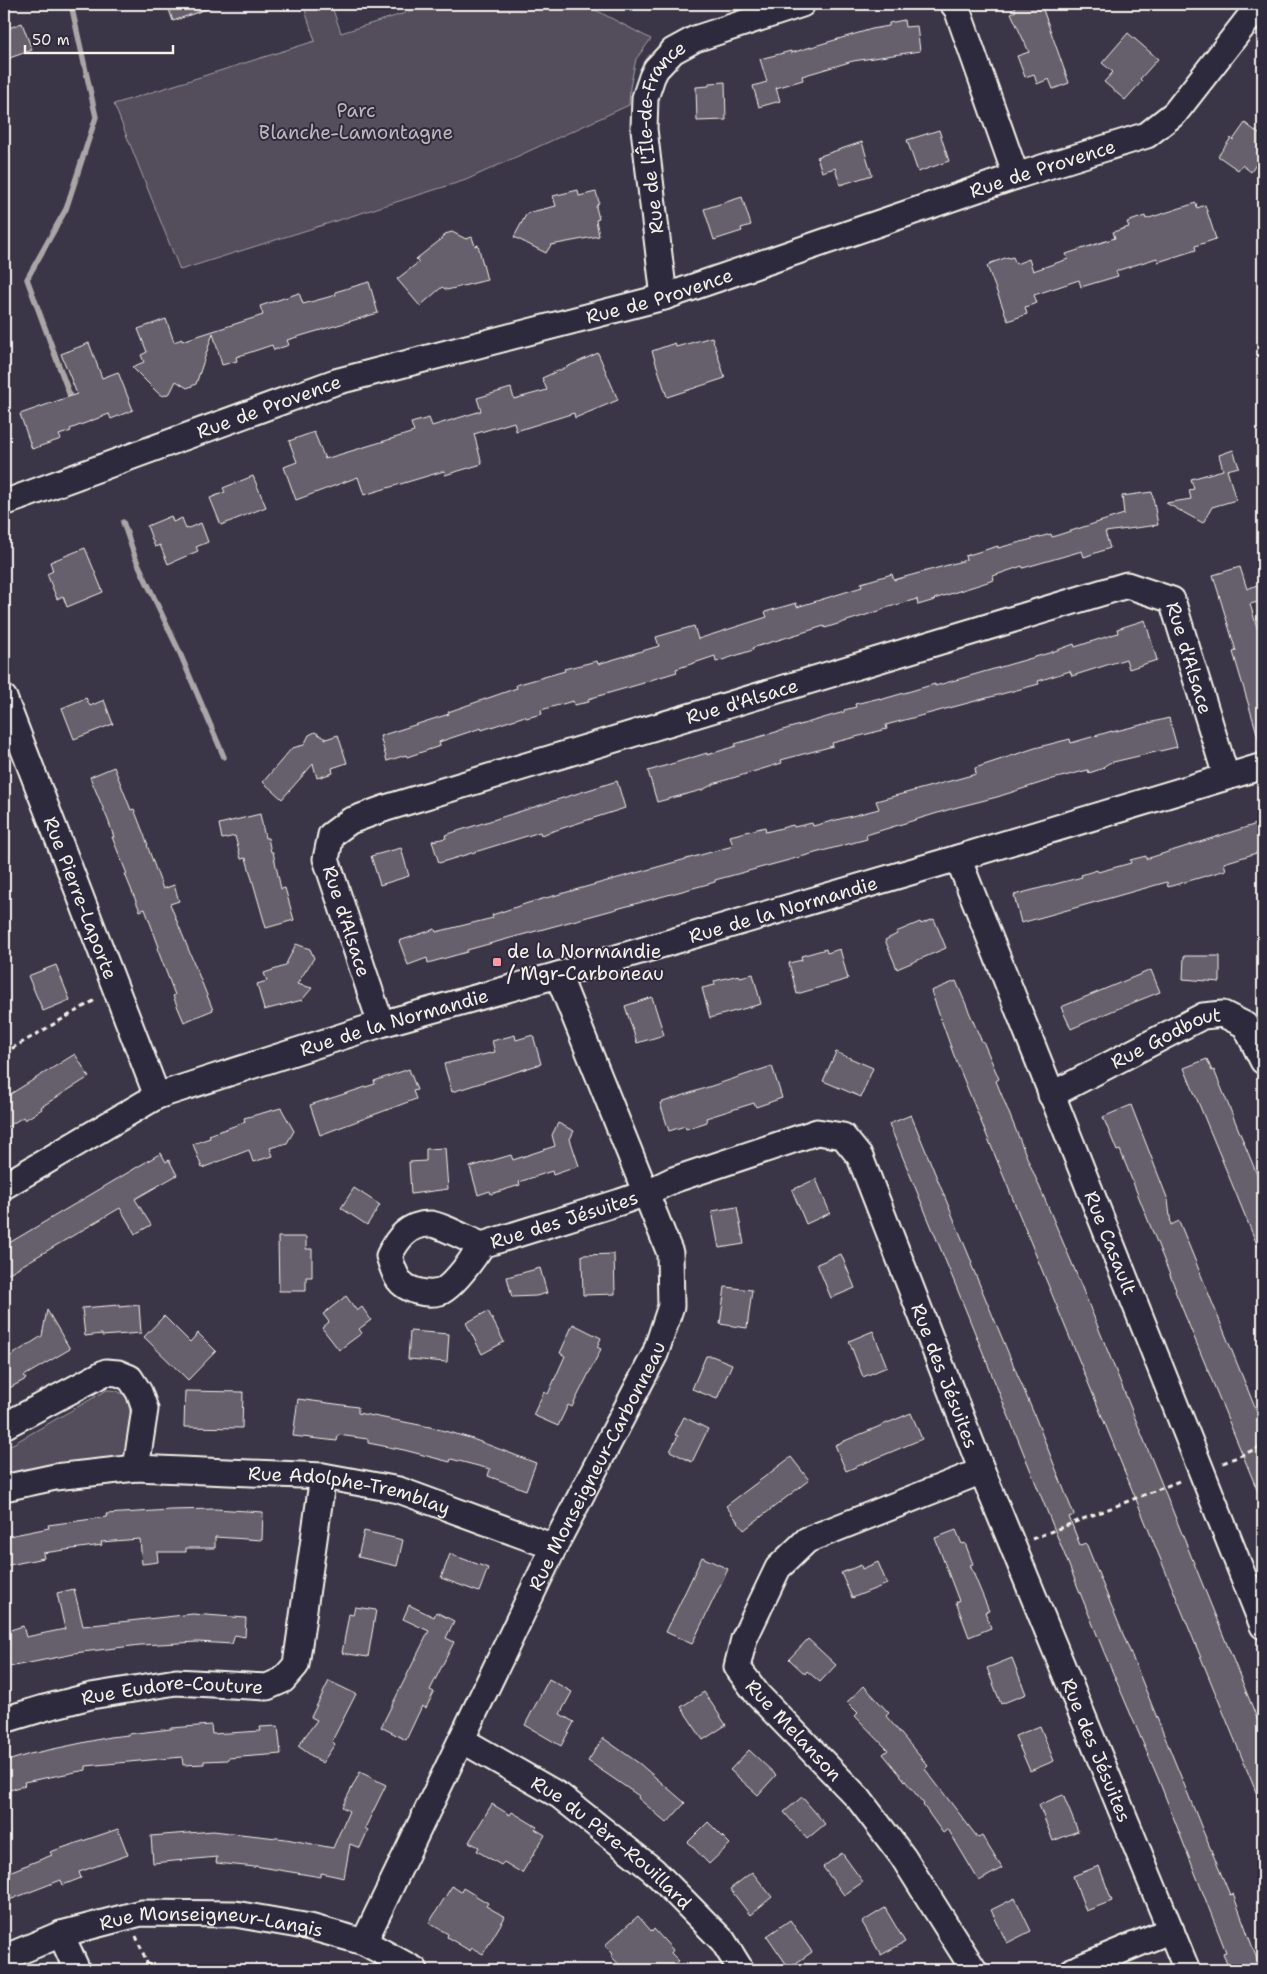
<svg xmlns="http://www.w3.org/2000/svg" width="1267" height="1974" viewBox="0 0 1267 1974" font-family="'Shantell Sans',sans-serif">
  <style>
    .green { fill: #534e5c; stroke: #a4a0a2 }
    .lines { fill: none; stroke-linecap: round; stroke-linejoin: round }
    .stream { stroke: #aaa6a7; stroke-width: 5.5 }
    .building { fill: #65616c; stroke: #f4f1e8 }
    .minor-casing { stroke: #f4f1e8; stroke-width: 29 }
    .path { stroke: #f4f1e8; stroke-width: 3; stroke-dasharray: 5 4; stroke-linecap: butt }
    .minor { stroke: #2f2a3d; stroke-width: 25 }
    .poi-dot { fill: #ff9aa2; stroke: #2f2a3d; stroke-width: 2 }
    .labels { text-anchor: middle; stroke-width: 4; stroke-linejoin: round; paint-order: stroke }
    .park-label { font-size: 19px; fill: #bcb8b7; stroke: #2f2a3d }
    .street-label { font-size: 19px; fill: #f4f1e8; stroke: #2f2a3d }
    .poi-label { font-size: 19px; fill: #f4f1e8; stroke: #2f2a3d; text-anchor: start }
  </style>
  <rect width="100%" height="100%" fill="#3b3647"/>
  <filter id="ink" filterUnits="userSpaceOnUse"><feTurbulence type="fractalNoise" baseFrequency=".02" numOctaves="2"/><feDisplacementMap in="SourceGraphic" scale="10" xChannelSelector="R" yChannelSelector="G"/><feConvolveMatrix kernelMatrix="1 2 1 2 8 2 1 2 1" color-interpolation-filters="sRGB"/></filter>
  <g filter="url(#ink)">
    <g class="green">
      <path d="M303,4H331L341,33L434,4H584L651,39L636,59L630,87L629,105L466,180L180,270L114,104L315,41Z"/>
      <path d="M107,1390C113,1390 120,1391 125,1396C134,1407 130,1446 123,1457L4,1477V1449Z"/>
    </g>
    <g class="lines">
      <g class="stream">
        <path d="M71,4L96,117L66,209L27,279L73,404"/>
        <path d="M123,522L135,557L179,651L224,757"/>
      </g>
    </g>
    <g class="building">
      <path d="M167,4H215V6L173,21Z"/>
      <path d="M1013,4H1041L1069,83L1053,89L1049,79L1037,84L1034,74L1025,77L1017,56L1029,52L1011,13L1016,11Z"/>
      <path d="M904,20L905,27L917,26L920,51L853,61L802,76L803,80L776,88L780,101L759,107L753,86L767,82L760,59L791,51V53L872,29L889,26V23Z"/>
      <path d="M22,23L32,50L4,60V30Z"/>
      <path d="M1128,33L1158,59L1140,79L1142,81L1125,100L1104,82L1113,72L1102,63Z"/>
      <path d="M725,82L726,120L697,121L696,87L709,86V83Z"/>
      <path d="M1245,123L1263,137V154L1251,172L1242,165L1238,170L1218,156L1231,138L1233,140Z"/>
      <path d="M939,130L949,161L918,172L907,140Z"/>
      <path d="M862,142L872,175L840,185L835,168L822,172L817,157Z"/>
      <path d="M578,190L579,196L596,192L599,202L596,207L599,219L596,220L599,236L551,245L546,253L514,237L527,213L556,206L553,196Z"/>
      <path d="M742,197L751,225L741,228L742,231L714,240L704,209Z"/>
      <path d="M1196,203L1197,208L1205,205L1216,239L1195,246L1196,250L1158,262L1157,258L1116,271L1118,276L1081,287L1079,280L1034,295L1037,303L1025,307L1027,314L1008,321L987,266L991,263L1008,257L1009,258L1013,257L1016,264L1029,259L1033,271L1068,259L1066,254L1115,238L1113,232L1129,227L1127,222L1145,216L1146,219Z"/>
      <path d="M452,232L466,239L472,237L475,246L478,245L487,280L447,290L442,287L420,306L397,279L419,262L416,259L443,238L445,234Z"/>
      <path d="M369,282L378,313L287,340L289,345L274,350L272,345L236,357L237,361L222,365L213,333L196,384L192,386L187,388L176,381L170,393L163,396L159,394L132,367L144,362L141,355L147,352L138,329L166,319L174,342L182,339V341L263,315L260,306L299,293L303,304L336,295L335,292Z"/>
      <path d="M712,337L725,378L667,397L652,351L675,343L676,347Z"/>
      <path d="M89,343L102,378L118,372L133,410L111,419L109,414L70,429L71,431L59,435L61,439L32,449L20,414L77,394L61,354Z"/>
      <path d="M598,353L618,400L575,418L574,413L516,431L514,422L474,434L482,464L445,475L444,471L364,495L358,477L296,500L284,467L297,462L289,441L314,432L325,459L414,432L411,423L429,418L432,426L481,411L477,398L511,388L514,399L547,390L542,378Z"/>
      <path d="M1233,450L1239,467L1227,470L1236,500L1212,507L1203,523L1166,503L1191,499L1189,490L1194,489L1191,479L1223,470L1219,455Z"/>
      <path d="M253,476L266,507L221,525L210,498L225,492L223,488Z"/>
      <path d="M1152,492L1158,525L1105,532L1110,548L1084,557L1082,551L1023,568L1022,566L993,576L994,580L934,599L935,600L918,605L917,599L882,609V610L825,628L824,626L752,648L753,650L716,662L715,656L676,669L677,672L644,682V683L588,699L589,702L574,705L573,701L541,710L542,714L526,718L525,716L482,730L481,728L439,742L440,746L407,757L406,755L387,761L380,736L449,714L448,712L517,688L516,685L565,671L564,669L597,661L598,664L659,646L656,637L694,626L698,639L767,617L765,612L796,603L797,607L862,587L861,583L892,574L894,580L966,560L965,556L998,546V548L1051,534L1052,537L1124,514L1122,496Z"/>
      <path d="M171,516L173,522L182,518L186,529L201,523L208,542L196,547L198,551L168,564L160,545L155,547L147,526Z"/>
      <path d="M85,548L103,592L67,607L63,596L57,599L47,574L53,571L50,562Z"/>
      <path d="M1240,567L1247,589L1257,585L1262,601L1250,604L1263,647V739L1259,740L1233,652L1236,651L1213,575Z"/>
      <path d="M1145,620L1157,660L1129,669L1126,659L1072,676L1070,671L1038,681L1039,684L886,725L887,729L832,743L833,746L781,760L782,763L716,783L702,790L657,802L648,771L707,753V755L736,746L735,744L844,712V710L856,707L855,704L880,698V700L935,684V686L1049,653L1074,644L1075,647L1118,633L1117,629Z"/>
      <path d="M86,698L90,706L104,700L113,724L74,739L62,708Z"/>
      <path d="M1169,718L1177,747L1109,763L1103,767L1104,768L1089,773L1088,770L1053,779L997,797L954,808L866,835L867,839L715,880V882L467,950V952L428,963L427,958L408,965L399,941L435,929L436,932L493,918L492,915L528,903L733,846L730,836L765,827L766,832L793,825L794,827L812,823L813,826L879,809L876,801L976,774L975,768L1035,748L1070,739L1071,743L1112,731V732Z"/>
      <path d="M315,732L326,739L338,735L347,763L332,768L333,773L317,778L313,764L282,799L263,782L292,748L304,745L309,735Z"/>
      <path d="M114,767L131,810L134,809L148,845H147L163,889L174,885L179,901L170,904L213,1010L184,1022L173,996L175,995L157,948L159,947L145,909L140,911L125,874H127L112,837H114L108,820L90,777Z"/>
      <path d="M617,781L625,808L541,835L540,832L439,863L432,841L446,838L445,835Z"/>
      <path d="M260,814L265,838H268L271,852H273L281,889L285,888L294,920L266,928L246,858L241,859L235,836L222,839L219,824Z"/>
      <path d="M1263,822V851L1224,863L1226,870L1168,887L1167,882L1021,923L1014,895L1082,877L1081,875L1097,870L1098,872L1131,863L1130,860L1146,856V859Z"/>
      <path d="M401,848L409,876L380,885L371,856Z"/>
      <path d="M934,919L946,948L897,969L885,940L897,934L896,932L920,922L921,924Z"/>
      <path d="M296,944L310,949L314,958L297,984L312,988L302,1000L264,1010L257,984L267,981L264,973L285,966Z"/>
      <path d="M826,949L827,953L840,949L848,979L797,994L789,963L802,960L801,956Z"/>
      <path d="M1184,956H1220V982L1183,979Z"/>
      <path d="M56,965L70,1000L43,1011L28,976Z"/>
      <path d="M1151,970L1160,992L1112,1011L1071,1029L1061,1007Z"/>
      <path d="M753,974L761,1004L710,1018L702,988L715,985L714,981L739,975L740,977Z"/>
      <path d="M956,981L982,1042L983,1041L999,1079L996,1081L1026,1155L1074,1268L1263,1733V1809L953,1053L931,991Z"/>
      <path d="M652,997L664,1035L637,1043L625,1006Z"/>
      <path d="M515,1035L516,1040L533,1035L541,1064L452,1092L444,1064L495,1052L492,1041Z"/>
      <path d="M836,1052L873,1068L861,1097L823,1081Z"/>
      <path d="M75,1054L89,1077L41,1107L42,1109L25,1120L23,1117L4,1129V1098Z"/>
      <path d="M1207,1059L1212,1071L1214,1070L1263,1189V1259L1184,1068Z"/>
      <path d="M772,1066L782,1098L756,1107L754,1103L706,1118L707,1122L686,1129L685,1126L669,1131L660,1103Z"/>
      <path d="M409,1069L417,1090L413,1091L416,1099L320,1135L310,1105L375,1084L374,1081Z"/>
      <path d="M1131,1105L1168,1200L1171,1225L1179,1221L1263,1427V1504L1175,1291L1176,1290L1120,1150L1117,1151L1103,1117Z"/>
      <path d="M281,1108L294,1131L287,1143L270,1148L273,1156L253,1162L249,1150L202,1168L193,1144L210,1138L209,1135L245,1122L244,1118Z"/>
      <path d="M911,1115L972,1263L971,1264L1034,1414L1074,1515L1069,1517L1080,1545L1086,1543L1203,1831L1230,1895L1233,1894L1261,1970H1229L1223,1953L1226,1952L1158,1778L1104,1652L958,1291L889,1124Z"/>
      <path d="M558,1123L574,1131L570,1139L579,1166L553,1175L552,1171L519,1182L520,1185L491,1194L490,1191L478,1195L470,1167L511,1155L513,1160L555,1146L552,1135Z"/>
      <path d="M445,1148L448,1189L411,1194L409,1162L426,1161V1149Z"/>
      <path d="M161,1153L166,1162L169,1160L177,1175L135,1199L151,1225L135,1234L120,1208L4,1276V1246Z"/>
      <path d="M816,1179L830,1213L806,1224L792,1190Z"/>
      <path d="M354,1188L380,1205L367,1225L341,1208Z"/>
      <path d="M737,1207L744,1244L719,1248L712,1211Z"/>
      <path d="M278,1237H306V1249H312V1277H306V1291H279Z"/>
      <path d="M614,1254L615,1294L583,1295L582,1255Z"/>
      <path d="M841,1254L855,1288L831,1298L817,1264Z"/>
      <path d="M540,1268L547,1293L536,1296L512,1297L507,1277Z"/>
      <path d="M725,1287L752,1290L747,1328L720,1324Z"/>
      <path d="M346,1296L357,1311L362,1307L371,1320L359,1329L362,1333L339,1350L322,1328L329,1322L323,1314Z"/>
      <path d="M119,1305V1307L139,1305L141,1333L102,1336V1334L85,1336L82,1308Z"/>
      <path d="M47,1310L70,1349L24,1376L26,1379L4,1391V1360L42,1336Z"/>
      <path d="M488,1311L504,1342L482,1354L466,1323Z"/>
      <path d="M164,1316L190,1342L198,1333L216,1351L188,1380L144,1337Z"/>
      <path d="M573,1324L601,1338L597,1347L601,1349L572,1407L568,1405L558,1426L533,1415L544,1392L548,1394L565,1356L560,1353Z"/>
      <path d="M410,1331L449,1334L447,1362L408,1359Z"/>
      <path d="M873,1331L887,1367L863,1377L849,1341Z"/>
      <path d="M706,1356H712L732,1364L717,1399L692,1389Z"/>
      <path d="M185,1391L243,1392L242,1428L184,1427Z"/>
      <path d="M298,1399L358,1407V1413L430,1427L470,1438L536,1463L526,1490L488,1476L490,1469L451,1459L450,1462L404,1450L368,1443V1439L338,1435L337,1441L293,1436Z"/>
      <path d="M911,1413L922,1439L846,1471L835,1445Z"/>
      <path d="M684,1417L708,1429L692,1462L670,1451L678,1436L675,1435Z"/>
      <path d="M791,1457L809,1480L744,1530L726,1506Z"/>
      <path d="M215,1509L263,1512L262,1540L215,1537V1548H186V1552H157L158,1562L142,1564L140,1539L101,1542L102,1545L43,1553L44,1558L4,1566V1539L9,1538V1536L49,1528L48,1525L107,1517L106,1514L170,1510Z"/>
      <path d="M956,1530L962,1544L965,1543L973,1564L970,1565L989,1611L985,1612L991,1628L969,1637L956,1602L959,1601L935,1538Z"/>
      <path d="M364,1531L403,1540L397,1566L358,1557Z"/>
      <path d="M450,1554L488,1568L479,1592L441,1578Z"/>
      <path d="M702,1557L728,1569L692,1644L666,1632Z"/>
      <path d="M878,1562L887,1584L852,1598L841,1573L861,1565L862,1569Z"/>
      <path d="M74,1589L83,1626L193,1614L246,1618L245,1637L235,1635L232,1644L198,1642L140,1645L74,1653V1654L4,1668V1632L23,1626L26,1637L65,1629L57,1593Z"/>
      <path d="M409,1605L434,1617L436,1612L454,1621L446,1638L454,1642L430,1690L434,1692L426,1708L422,1706L406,1740L381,1727L429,1631L403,1619Z"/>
      <path d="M355,1607L376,1610L368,1657L342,1653L349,1614L353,1615Z"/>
      <path d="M808,1639L836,1665L820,1682L807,1671L805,1674L789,1659Z"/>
      <path d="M1012,1658L1026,1694L1001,1704L987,1668Z"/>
      <path d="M549,1679L572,1692L560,1714L574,1722L561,1746L525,1725Z"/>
      <path d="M329,1681L356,1694L332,1741L335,1744L322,1763L298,1746L317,1720L311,1717Z"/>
      <path d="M864,1686L889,1713L886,1716L928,1766L925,1769L978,1838L982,1836L1002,1868L979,1881L948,1829L943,1833L923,1805L924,1804L883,1754L888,1750L855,1716L858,1713L847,1702Z"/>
      <path d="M704,1692L726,1725L703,1740L681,1707Z"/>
      <path d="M211,1725L212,1734L261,1731L260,1727L278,1726L281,1754L228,1758V1760L204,1761V1764L183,1765L182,1757L86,1766V1770L24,1782L25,1785L4,1792V1762L30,1754L110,1737L128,1735V1734L171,1729V1728Z"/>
      <path d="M1040,1726L1054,1761L1030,1771L1015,1736Z"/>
      <path d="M603,1738L640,1764L685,1803L667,1823L638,1798L639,1796L588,1761Z"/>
      <path d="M749,1750L776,1775L758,1795L730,1770Z"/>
      <path d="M360,1772L386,1785L365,1828L368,1830L360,1848L350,1844L344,1878L321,1873V1877L255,1866V1867L216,1863L217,1857L153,1863L151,1836L213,1831L286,1839L333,1848L349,1811L342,1807Z"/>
      <path d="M1063,1795L1078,1831L1053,1841L1039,1805Z"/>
      <path d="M802,1797L825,1824L807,1839L784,1812Z"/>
      <path d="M492,1804L510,1815L512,1812L537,1827L535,1829L545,1835L522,1873L504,1862L501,1865L477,1851L479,1847L469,1842Z"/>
      <path d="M708,1822L730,1844L709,1864L688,1842Z"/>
      <path d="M118,1829L128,1855L79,1872L81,1878L63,1885L61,1880L4,1902V1874L52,1855L50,1852Z"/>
      <path d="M842,1853L863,1882L844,1895L823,1867Z"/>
      <path d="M1099,1866L1112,1901L1086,1911L1073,1876Z"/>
      <path d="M752,1872L772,1897L750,1915L730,1889Z"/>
      <path d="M452,1886L461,1892L463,1888L488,1903L486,1906L505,1917L483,1954L472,1948L470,1951L447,1937L448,1934L429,1923Z"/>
      <path d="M1015,1898L1031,1931L1007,1943L991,1910Z"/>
      <path d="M885,1908L905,1942L881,1955L862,1922Z"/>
      <path d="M638,1916L652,1932L654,1929L673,1950L671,1953L679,1961L668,1970H624L611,1956L613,1954L605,1945Z"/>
      <path d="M790,1920L812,1952L789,1968L767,1936Z"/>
    </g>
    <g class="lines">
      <g class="minor-casing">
        <g id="minor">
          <path d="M953,4L957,9L1016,176"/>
          <path id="s1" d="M664,297L644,129L645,98L652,77L656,69L673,51L695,39L802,4"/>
          <path id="s2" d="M4,503L335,382L664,297L1016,176L1147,135L1175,113L1260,4"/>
          <path id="s3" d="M4,698L157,1096"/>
          <path id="s4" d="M958,858L1263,1626"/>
          <path id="s5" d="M381,1024L326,859L331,835L350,821L386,808L1127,585L1172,600L1226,776"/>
          <path id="s6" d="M1051,1095L1203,1016L1223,1014L1245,1025L1263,1061"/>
          <path id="s7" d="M4,1186L157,1096L381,1024L558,975L958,858L1263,766"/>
          <path id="s8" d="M482,1245C474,1257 453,1287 440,1292C432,1294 423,1293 416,1291C397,1285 395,1275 389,1256C397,1239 408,1224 430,1224C439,1224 471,1241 482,1245L620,1202L646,1193L673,1180L817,1132L843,1136L860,1157L982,1471L1187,1970"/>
          <path d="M4,1426L106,1372L118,1373L130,1378L139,1392L145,1409L136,1468"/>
          <path id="s9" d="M4,1488L55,1477L136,1468L323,1476L399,1490L554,1547"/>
          <path id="s10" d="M4,1720L44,1708L91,1696L176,1682L267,1687L283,1680L296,1665L323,1476"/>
          <path id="s11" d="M462,1740L560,1796L653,1870L723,1941L741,1970"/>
          <path d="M61,1934L77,1970"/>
          <path id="s12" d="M364,1942L554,1547L655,1354L671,1306L670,1253L558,975"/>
          <path id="s13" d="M4,1958L61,1934L141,1913L235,1914L310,1927L364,1942L415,1970"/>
          <path d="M974,1970L903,1857L859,1799L758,1695L737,1667L744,1639L778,1568L807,1540L982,1471"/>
          <path d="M1074,1970L1171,1930"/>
        </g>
      </g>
      <g class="path">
        <path d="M4,1053L97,999"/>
        <path d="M1223,1463L1263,1446"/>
        <path d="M1032,1539L1182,1480"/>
        <path d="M136,1936L150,1970"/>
      </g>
      <use href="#minor" class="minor"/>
    </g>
  </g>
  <rect class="poi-dot" x="492" y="957" width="10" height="10" rx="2.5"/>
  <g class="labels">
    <g class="park-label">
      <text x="356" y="117">Parc<tspan x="356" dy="22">Blanche-Lamontagne</tspan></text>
    </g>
    <g class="street-label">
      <text dy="7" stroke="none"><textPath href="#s1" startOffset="166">Rue de l'Île-de-France</textPath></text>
      <text dy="7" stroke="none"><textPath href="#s2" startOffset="1092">Rue de Provence</textPath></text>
      <text dy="7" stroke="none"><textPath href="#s2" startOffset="688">Rue de Provence</textPath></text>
      <text dy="7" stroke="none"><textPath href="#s2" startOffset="282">Rue de Provence</textPath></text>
      <text dy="7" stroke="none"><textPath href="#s5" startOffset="1142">Rue d'Alsace</textPath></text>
      <text dy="7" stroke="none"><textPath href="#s5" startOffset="632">Rue d'Alsace</textPath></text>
      <text dy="7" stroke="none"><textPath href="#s3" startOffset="214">Rue Pierre-Laporte</textPath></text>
      <text dy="7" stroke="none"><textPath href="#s7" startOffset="831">Rue de la Normandie</textPath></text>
      <text transform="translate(347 921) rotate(72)" y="7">Rue d'Alsace</text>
      <text dy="7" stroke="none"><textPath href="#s7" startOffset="426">Rue de la Normandie</textPath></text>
      <text dy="7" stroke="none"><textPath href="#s6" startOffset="129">Rue Godbout</textPath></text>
      <text dy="7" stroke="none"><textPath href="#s8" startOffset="332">Rue des Jésuites</textPath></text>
      <text dy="7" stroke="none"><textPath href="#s4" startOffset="414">Rue Casault</textPath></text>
      <text dy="7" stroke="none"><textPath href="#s8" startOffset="888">Rue des Jésuites</textPath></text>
      <text dy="7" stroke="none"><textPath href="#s12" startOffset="530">Rue Monseigneur-Carbonneau</textPath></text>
      <text dy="7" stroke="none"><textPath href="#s9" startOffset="349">Rue Adolphe-Tremblay</textPath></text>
      <text dy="7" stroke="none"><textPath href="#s10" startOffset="172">Rue Eudore-Couture</textPath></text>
      <text transform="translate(794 1730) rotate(47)" y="7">Rue Melanson</text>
      <text dy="7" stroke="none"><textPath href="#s8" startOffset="1292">Rue des Jésuites</textPath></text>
      <text dy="7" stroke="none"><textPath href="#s11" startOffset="182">Rue du Père-Rouillard</textPath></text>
      <text dy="7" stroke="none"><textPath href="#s13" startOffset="215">Rue Monseigneur-Langis</textPath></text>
    </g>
    <g class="poi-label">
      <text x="507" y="958">de la Normandie<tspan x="507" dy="22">/ Mgr-Carboneau</tspan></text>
    </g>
  </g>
  <rect width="1267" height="1974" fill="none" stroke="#2f2a3d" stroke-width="20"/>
  <rect x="10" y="10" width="1247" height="1954" fill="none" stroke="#f4f1e8" stroke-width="2" filter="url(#ink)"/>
  <path d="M25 45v8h148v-8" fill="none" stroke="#f4f1e8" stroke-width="2.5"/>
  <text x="32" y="45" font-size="15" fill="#f4f1e8" stroke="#2f2a3d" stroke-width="4" paint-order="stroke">50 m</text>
</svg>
